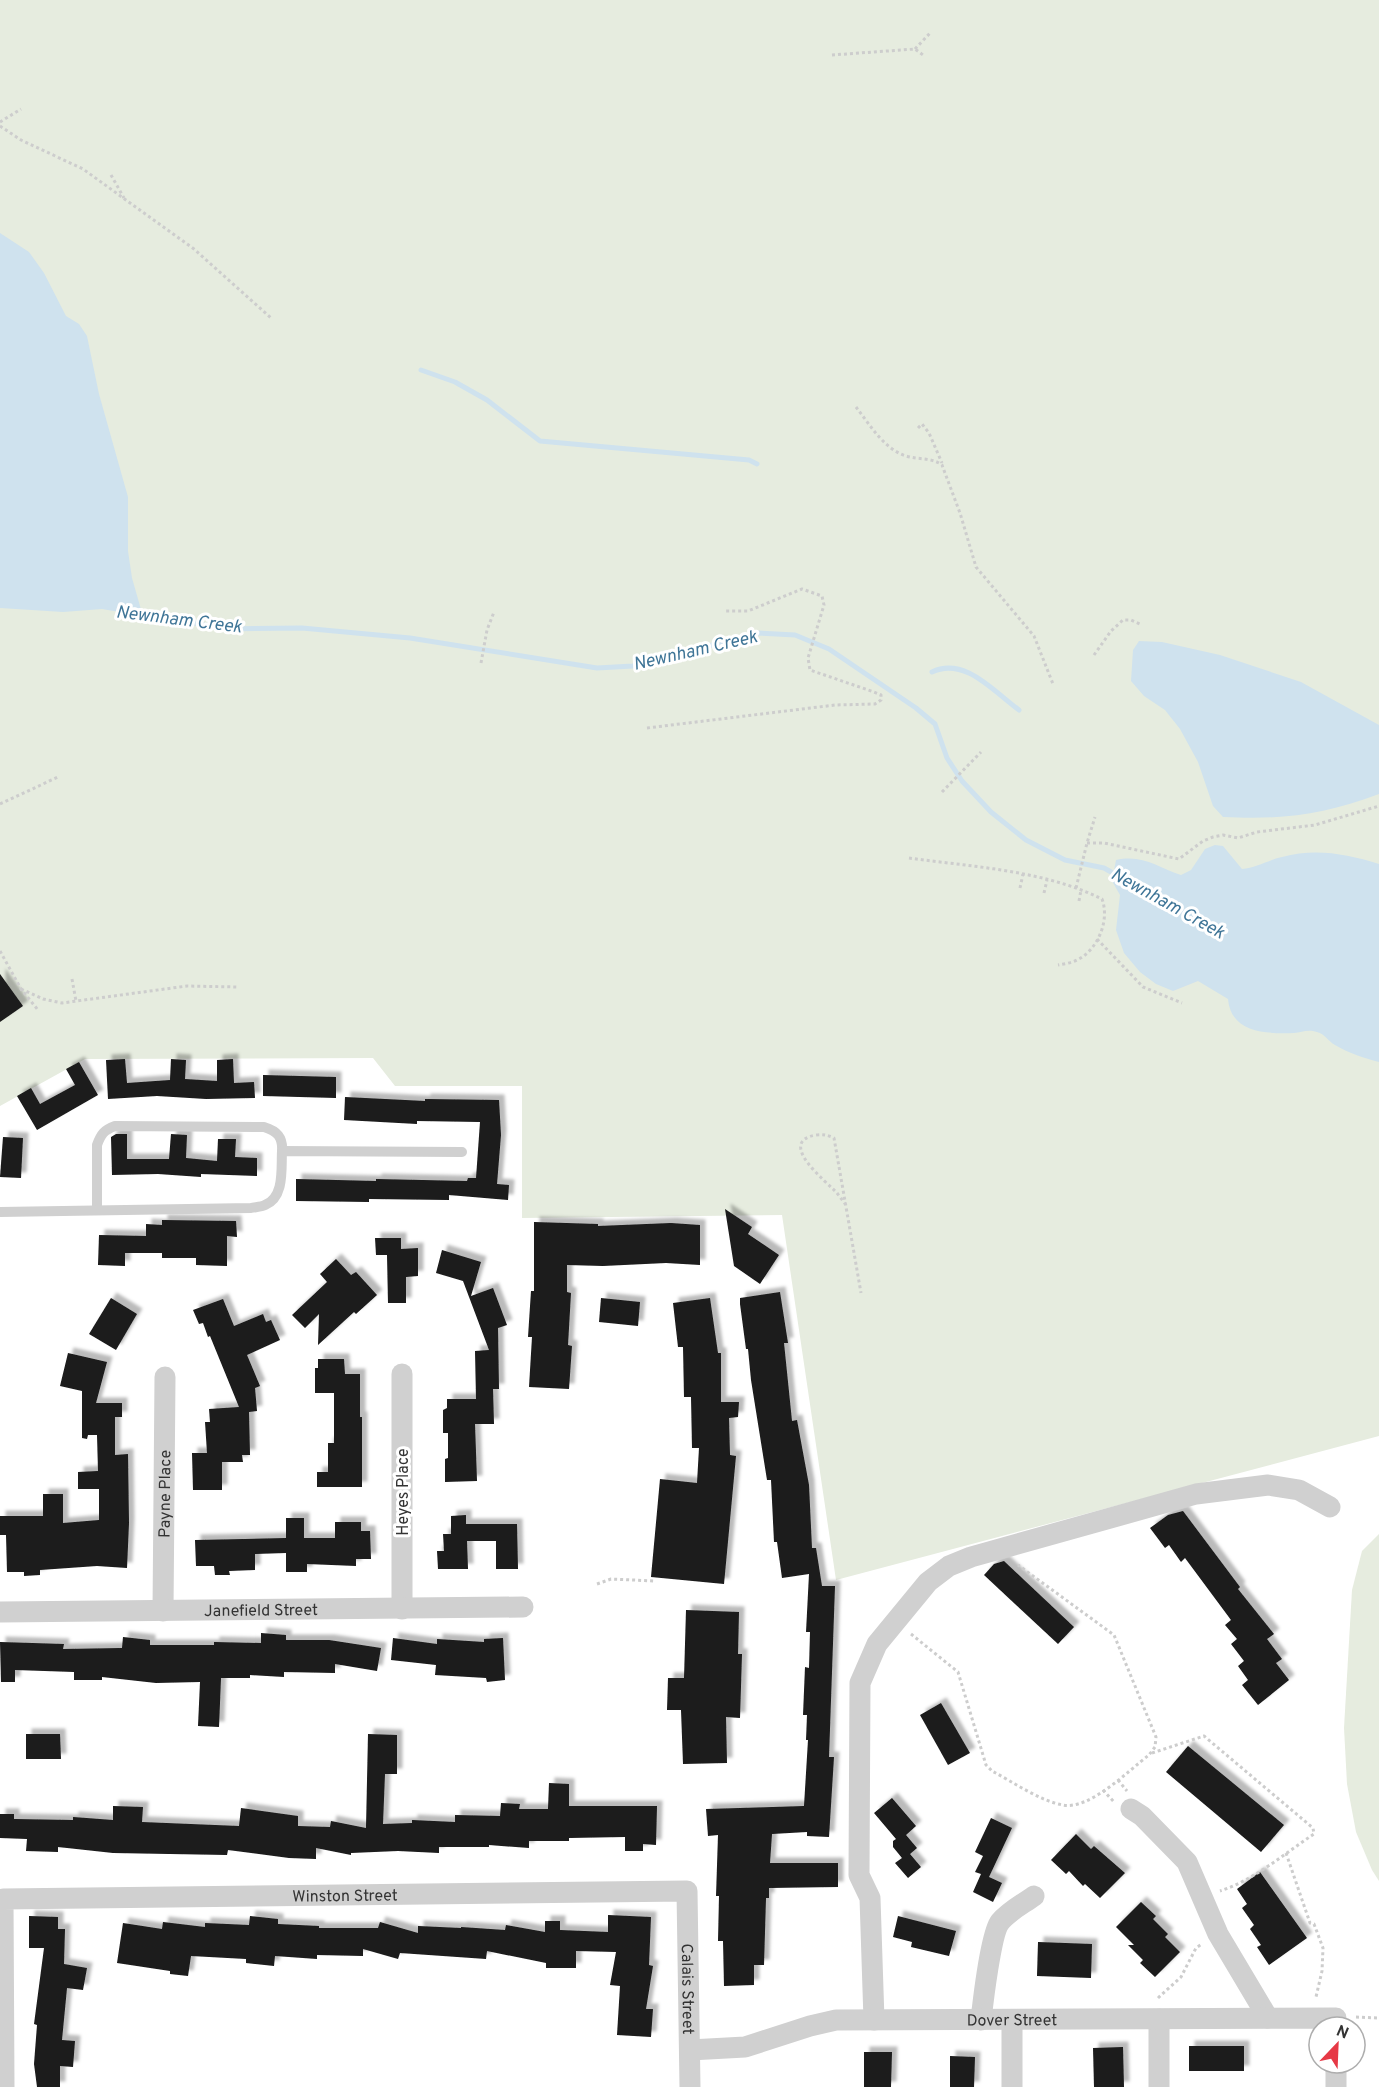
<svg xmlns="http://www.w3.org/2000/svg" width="1379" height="2087" viewBox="0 0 1379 2087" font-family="Overpass,sans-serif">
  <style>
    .green { fill: #e6ecdf }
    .water { fill: #cfe2ee }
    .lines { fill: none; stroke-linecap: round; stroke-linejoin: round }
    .stream { stroke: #cfe2ee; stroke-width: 5 }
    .building { fill: #1a1a1a; filter: url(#shadow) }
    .path { stroke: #cdcdcd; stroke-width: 3; stroke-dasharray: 3 3; stroke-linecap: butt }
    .service { stroke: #d0d0d0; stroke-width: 10 }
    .minor { stroke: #d0d0d0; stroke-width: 21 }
    .labels { text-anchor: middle; stroke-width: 6; stroke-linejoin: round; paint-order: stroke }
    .street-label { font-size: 16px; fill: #333; stroke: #fff }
    .water-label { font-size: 18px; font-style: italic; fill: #3f7597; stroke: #fff }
  </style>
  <defs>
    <filter id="shadow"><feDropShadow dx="5.5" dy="-5.5" stdDeviation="1.5" flood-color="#0004"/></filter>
  </defs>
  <rect width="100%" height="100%" fill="#fff"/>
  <g class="green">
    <path d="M0,0H1379V1436L836,1580L782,1215L522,1218V1086H395L373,1058L85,1059L0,1106Z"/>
    <path d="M1379,1534V1881L1372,1870L1356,1832L1347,1784L1344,1728L1352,1590L1362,1551Z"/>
  </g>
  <g class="water">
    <path d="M0,233L29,252L44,273L66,316L79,324L87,336L99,394L128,497V551L132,578L142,613L131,614L102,609L63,612L0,608Z"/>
    <path d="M1139,641L1162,642L1220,655L1301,682L1379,725V794C1323,815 1282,820 1223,817L1213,806L1198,762L1180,729L1165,710L1144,696L1131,681L1133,650Z"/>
    <path d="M1215,845L1223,846L1242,869C1256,868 1268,860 1282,857C1316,848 1346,854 1379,864V1062C1364,1058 1348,1053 1335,1045C1328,1041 1325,1034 1317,1032C1308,1029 1302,1032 1294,1033C1266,1034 1231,1033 1228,999L1198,981L1173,991L1156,984L1140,972L1124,953L1116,930L1120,895L1112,881L1116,860C1143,854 1157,867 1181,875L1191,870L1205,849Z"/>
  </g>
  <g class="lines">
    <g class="stream">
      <path d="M421,370L455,382L487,400L540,441L749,460L757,464"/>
      <path d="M137,612L225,629L302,628L410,638L597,668L633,666L758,633L795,635L829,649L916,708L935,724L947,758L962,781L991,812L1026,840L1065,860L1104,868L1120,877"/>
      <path d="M932,672C965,656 995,693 1019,710"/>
    </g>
  </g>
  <g class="building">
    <path d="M0,974L23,1006L0,1022Z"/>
    <path d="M125,1059L127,1083L170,1080L171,1059L186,1060L185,1079L217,1081V1060L233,1059L234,1083L254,1082L255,1098L206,1099L157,1096L108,1099L106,1060Z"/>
    <path d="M79,1062L98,1095L37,1130L17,1096L31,1088L40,1104L75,1085L66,1069Z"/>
    <path d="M263,1075L336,1077V1098L263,1096Z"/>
    <path d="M345,1097L425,1101V1099L499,1100L501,1135L497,1184L509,1185L508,1200L449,1195V1200L369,1199V1202L296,1201V1179L376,1181V1179L467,1181L468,1178H476L480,1122L417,1121V1124L344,1120Z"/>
    <path d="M116,1134H127V1159H169L171,1134L187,1135L186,1158L217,1161L218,1139H236L235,1157L257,1158V1176L201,1174V1177L158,1174L112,1175L111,1137Z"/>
    <path d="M3,1137L23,1138L21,1178L0,1177Z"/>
    <path d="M725,1209L752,1227L748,1234L779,1255L760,1284L734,1266Z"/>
    <path d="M162,1220L236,1221L237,1237L227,1236V1266L196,1265V1258H162V1253H125V1266L98,1265L99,1235L146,1236V1224L162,1225Z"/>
    <path d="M534,1222L598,1224V1226L671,1223L700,1225V1265L666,1263L603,1266L567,1265V1292L571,1293L568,1345L572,1346L569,1389L529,1387L532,1337H528L531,1291H534Z"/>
    <path d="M375,1238H401V1249L418,1248V1276L406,1277V1303H388L387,1255H376Z"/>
    <path d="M442,1250L481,1262L471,1296L493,1288L507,1325L498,1328L499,1389H493L494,1424H475L477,1481L445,1482V1459L448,1458V1433H443V1410L447,1408V1399H476L475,1351L489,1350L463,1281L436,1273Z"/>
    <path d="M336,1259L351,1275L356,1272L377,1295L356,1314L354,1312L318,1345L319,1314L305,1328L292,1315L327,1282L320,1274Z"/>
    <path d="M780,1292L788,1343H784L792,1421L797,1420L809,1485L812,1548H816L822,1586H835L829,1757H834L829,1837L807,1836V1832L772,1834L770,1863H838V1887L769,1888V1898H766L764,1965H754V1985L724,1986L723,1941H718L719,1896H716L718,1835L708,1836L706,1809L804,1806L808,1740H806L807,1715H803L805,1667L809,1668L810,1632H806L809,1574L782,1578L777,1542H774L771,1480H767L751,1380L748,1349H746L740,1304V1298Z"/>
    <path d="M111,1298L137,1314L116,1350L89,1334Z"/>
    <path d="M601,1298L640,1302L638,1326L599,1322Z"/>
    <path d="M710,1298L718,1353H721V1402H739L738,1417L729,1418L730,1455L736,1456L724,1584L651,1577L660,1479L697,1483L699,1448H692L691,1397H684L683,1347H678L673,1303Z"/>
    <path d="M223,1299L234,1326L263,1314L266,1322L271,1320L280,1340L247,1355L260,1386L255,1388L257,1411L249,1412L250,1455H242L243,1462H222V1490H193L192,1453H207L205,1422H210L209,1409L239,1407L210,1336L208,1337L203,1323L199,1324L193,1310Z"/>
    <path d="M68,1353L107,1362L96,1403H122V1417H115V1455L128,1454L129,1523L127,1568L97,1566L40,1570V1575L24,1576V1572H7L6,1535H0V1516H43V1494H63V1523L99,1520V1489H78V1472L98,1471L97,1435H88L87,1439L82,1438V1391L60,1386Z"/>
    <path d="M318,1359H344L345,1374H360V1417H362V1487H317V1472H328V1443H334V1393H315V1368H318Z"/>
    <path d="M1183,1511L1240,1587L1238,1589L1274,1634L1267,1639L1282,1659L1276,1663L1289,1680L1258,1705L1242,1685L1248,1680L1238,1666L1244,1661L1231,1644L1237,1639L1225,1625L1231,1620L1185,1558L1181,1562L1169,1545L1165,1548L1150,1528L1168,1515Z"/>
    <path d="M466,1515V1524H517L518,1569H496V1541H467L468,1569H438L437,1551H444L443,1534H451V1516Z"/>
    <path d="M286,1518H304V1538H335V1522H361V1531H370L371,1559H356V1566L307,1564V1572H286V1553L255,1554V1570L229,1571L230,1575H215L214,1566H196L195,1540L286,1538Z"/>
    <path d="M1004,1561L1074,1627L1058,1644L984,1575L994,1564Z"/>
    <path d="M686,1610L739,1612L738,1654H742L740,1718L726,1717L727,1763L683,1764L681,1710H667L668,1678H684Z"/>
    <path d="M261,1633L286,1635V1640H329L381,1648L377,1671L335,1664V1673L284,1672V1677L250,1675V1678H221L219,1727L198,1726L200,1682L156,1683L102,1677V1680H74V1672L15,1670V1682H1L0,1642L64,1644L63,1649L122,1648L123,1637L150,1640V1645H214V1642L261,1643Z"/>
    <path d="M393,1638L437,1644V1639L484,1642V1639L503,1638L505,1680L487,1682L486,1678L435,1675L436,1665L391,1660Z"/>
    <path d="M941,1703L970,1753L948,1765L920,1715Z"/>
    <path d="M26,1734H60L61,1759H26Z"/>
    <path d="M368,1734L397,1735V1774H385L383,1824L412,1823V1820L455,1822V1815L500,1816L501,1803L520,1804L519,1809H548L549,1783L569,1784V1806H657L656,1845L643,1844V1851H625V1837L569,1838V1841H529V1848L489,1845V1847H439V1853L398,1851L351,1853V1855L316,1848V1859L289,1858L228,1850L227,1855L113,1853L58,1847V1852L26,1851L27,1839L0,1838V1814H14V1819L73,1820V1817L113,1820V1806L143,1807L142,1822L239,1826L241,1808L298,1816V1826L330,1827L331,1821L366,1828Z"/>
    <path d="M1188,1746L1284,1825L1261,1852L1166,1772Z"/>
    <path d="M892,1798L916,1826L906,1835L917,1848L910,1854L921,1867L908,1878L895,1863L902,1858L893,1847V1841L896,1839L874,1813Z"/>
    <path d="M991,1818L1012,1828L989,1877L1002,1883L993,1902L973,1892L981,1874L975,1872L983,1856L975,1852Z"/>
    <path d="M1076,1834L1091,1849L1094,1846L1125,1873L1100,1898L1085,1884L1083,1886L1069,1871L1066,1874L1051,1860Z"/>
    <path d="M1260,1872L1307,1938L1269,1965L1257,1947L1261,1945L1250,1929L1254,1925L1242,1908L1247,1904L1237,1889Z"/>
    <path d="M1141,1902L1156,1916L1153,1919L1168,1934L1165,1937L1180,1952L1155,1977L1140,1963L1143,1960L1128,1945H1134L1116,1927Z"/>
    <path d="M608,1915L651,1917L649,1965L653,1966L646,2009H653L651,2037L617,2035L620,1986L610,1985L616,1952L576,1951V1968H546V1963L487,1951L486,1959L400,1953L398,1959L363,1949V1956L317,1955V1959L275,1956L274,1966L246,1963V1959L191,1956L188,1976L170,1974V1971L117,1963L123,1923L162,1929L163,1922L205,1927V1923L249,1925L250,1916L278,1919V1924L319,1926V1928H378L380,1922L418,1933V1926L461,1928V1927L505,1930L506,1925L545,1932V1921H560V1930L608,1932Z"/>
    <path d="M29,1916L58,1917V1929H65L64,1964L87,1968L83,1990L67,1988L62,2040L75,2041L73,2067L60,2066V2087H37L34,2064L37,2025L34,2024L44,1948H29Z"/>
    <path d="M898,1916L956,1931L949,1956L911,1947L912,1942L893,1937Z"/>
    <path d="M1038,1942L1092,1944L1091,1978L1037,1976Z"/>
    <rect x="1189" y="2046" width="55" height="25"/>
    <path d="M1123,2047L1124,2087H1094L1093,2048Z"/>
    <path d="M864,2052H892L891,2087H864Z"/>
    <path d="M950,2056L975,2057L974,2087H950Z"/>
  </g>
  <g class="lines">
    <g class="path">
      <path d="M915,49L931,32"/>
      <path d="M832,55L915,49L923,55"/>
      <path d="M0,122L21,109"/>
      <path d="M0,126L21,140L83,169L194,249L271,318"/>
      <path d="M111,175L124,198"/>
      <path d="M856,407C870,425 884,449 906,456C919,460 931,457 942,465L960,513L976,567L1034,636L1053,684"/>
      <path d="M918,428L922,424L929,433L942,463"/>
      <path d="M1094,655L1111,631L1123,620H1131L1140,624"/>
      <path d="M481,663L487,630L494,612"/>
      <path d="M647,728L835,705L875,704L881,700V695L874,692L810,670L808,658L824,605L822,596L802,589L748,611H724"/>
      <path d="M942,792L981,752"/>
      <path d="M0,804L58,777"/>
      <path d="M1087,843H1104L1179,859L1203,841L1213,837L1223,835L1238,838L1257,832L1315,825L1379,806"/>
      <path d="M909,858C973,867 1043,870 1102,899C1110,920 1098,950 1077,960C1071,963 1064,964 1058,965"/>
      <path d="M1020,888L1023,874"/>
      <path d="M1076,888L1087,843L1095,817"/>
      <path d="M1044,893L1047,880"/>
      <path d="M1079,901L1081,890"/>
      <path d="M1097,939L1143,987L1182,1003"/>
      <path d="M0,951L21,989L38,1010"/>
      <path d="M72,979L76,1001"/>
      <path d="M21,989L43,999L62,1003L187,986L237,987"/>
      <path d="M846,1205C843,1201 840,1197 837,1193C828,1183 775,1142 816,1135C823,1134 828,1135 834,1138L861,1293"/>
      <path d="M597,1584L611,1579L654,1581"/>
      <path d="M911,1634L958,1672L986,1765L992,1771C1013,1782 1040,1801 1063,1805C1090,1810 1128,1771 1149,1755L1155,1747L1156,1737L1114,1635L1018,1565"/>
      <path d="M1152,1753L1204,1736L1313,1828L1314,1834C1284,1854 1254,1880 1220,1891"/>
      <path d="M1118,1780L1127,1791"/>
      <path d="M1103,1790L1114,1802"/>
      <path d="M1286,1853L1310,1923L1314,1924L1323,1948L1322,1971L1316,1997"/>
      <path d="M1158,1998L1181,1977L1196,1948L1202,1944"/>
      <path d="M1356,2017L1379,2018"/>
    </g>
    <g class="service">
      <path d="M97,1210V1145C101,1134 104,1130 115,1126L264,1127C277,1131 283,1137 282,1151"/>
      <path d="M0,1212L251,1208C255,1207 261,1207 265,1205C285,1197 281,1168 282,1151L462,1152"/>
    </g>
    <g class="minor">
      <path d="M402,1609V1374"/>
      <path id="s1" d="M163,1611L165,1377"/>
      <path id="s2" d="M0,1612L523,1607"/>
      <path d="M1131,1809L1142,1816L1187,1862L1218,1934L1268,2018"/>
      <path d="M1159,2019V2087"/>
      <path d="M874,2020L870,1898L859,1875L860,1683L877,1644L928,1582L949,1566L971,1557L1196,1494L1268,1485L1299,1490L1330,1507"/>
      <path d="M981,2020C983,2002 991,1933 1000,1922C1009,1911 1023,1904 1034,1896"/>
      <path d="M1012,2020V2087"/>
      <path id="s3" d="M690,2050L745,2047L810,2026L836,2020L1336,2018V2027"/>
      <path d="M1336,2063V2087"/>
      <path id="s4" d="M4,2087L3,1899L687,1891L690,2087"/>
    </g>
  </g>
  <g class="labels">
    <g class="street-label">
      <text transform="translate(402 1492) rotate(-90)" y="6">Heyes Place</text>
      <text dy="6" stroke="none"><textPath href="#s1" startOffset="117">Payne Place</textPath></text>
      <text dy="6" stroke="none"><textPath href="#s2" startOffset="261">Janefield Street</textPath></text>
      <text dy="6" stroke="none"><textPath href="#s4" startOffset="530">Winston Street</textPath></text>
      <text dy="6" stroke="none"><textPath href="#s4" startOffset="970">Calais Street</textPath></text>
      <text dy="6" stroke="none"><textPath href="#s3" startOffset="326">Dover Street</textPath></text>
    </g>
    <g class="water-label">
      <text transform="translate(179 619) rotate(7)" y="6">Newnham Creek</text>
      <text transform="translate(695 650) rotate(-13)" y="6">Newnham Creek</text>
      <text transform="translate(1168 903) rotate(29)" y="6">Newnham Creek</text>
    </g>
  </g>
  <g transform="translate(1337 2045) rotate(23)"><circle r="28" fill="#ffffff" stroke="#adadad" stroke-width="1.5"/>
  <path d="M0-4.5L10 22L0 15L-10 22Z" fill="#e63946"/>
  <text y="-9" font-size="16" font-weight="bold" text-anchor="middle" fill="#333333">N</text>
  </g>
</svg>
